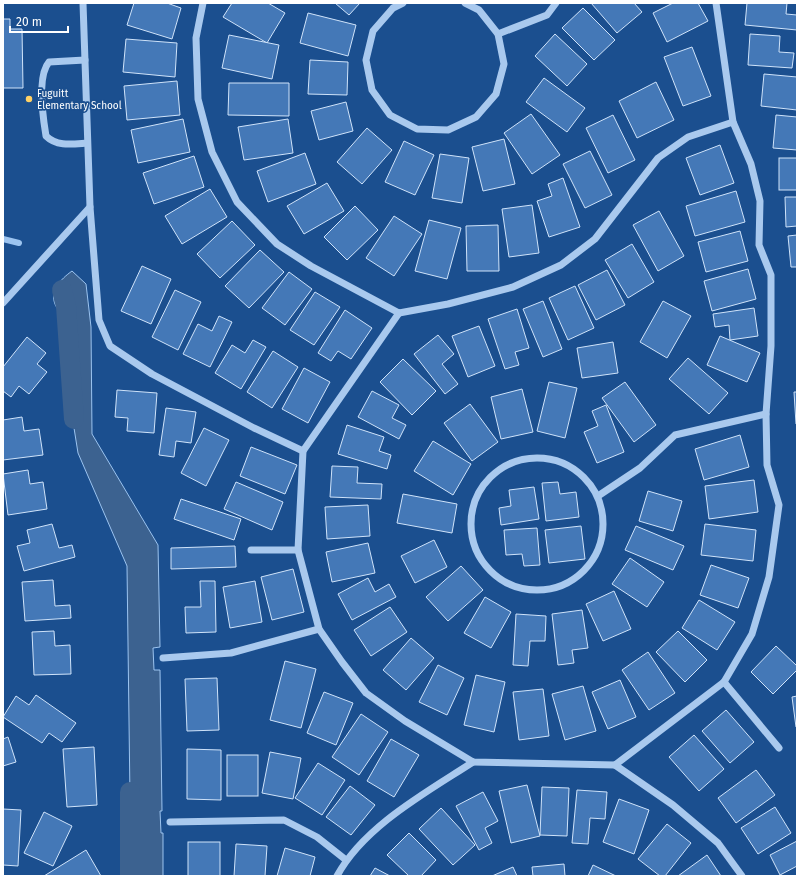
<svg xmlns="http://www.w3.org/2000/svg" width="800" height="879" viewBox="0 0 800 879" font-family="'Fira Sans',sans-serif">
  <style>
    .water { fill: #3c6290; stroke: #9cc4f0 }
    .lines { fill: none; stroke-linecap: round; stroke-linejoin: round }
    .stream { stroke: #9cc4f0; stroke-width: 6 }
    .canal { stroke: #3c6290; stroke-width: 20 }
    .building { fill: #4478b7; stroke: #cfe3fa }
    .minor { stroke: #a9c9ee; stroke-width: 7 }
    .poi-dot { fill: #ffd166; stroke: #1b4f8f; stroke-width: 1.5 }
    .labels { text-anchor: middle; stroke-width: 3.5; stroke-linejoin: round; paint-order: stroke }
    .poi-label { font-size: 10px; fill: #fff; stroke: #1b4f8f; text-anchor: start }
  </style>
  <rect width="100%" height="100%" fill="#1b4f8f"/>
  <path class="water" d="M72,271L86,284L91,327L92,434L158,545L160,647L153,648L154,670H160L162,811H160L161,833H163V876H131L127,566L78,453L74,428L71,325C68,315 62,315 57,308C47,292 61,279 72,271Z"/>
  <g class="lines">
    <path class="stream" d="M3,239L19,243"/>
    <g class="canal">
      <path d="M62,290L66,306L74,419"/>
      <path d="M130,876V792"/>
    </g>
  </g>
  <g class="building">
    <path d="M134,3H167L181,8L172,39L127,25Z"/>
    <path d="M232,3H268L285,13L267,43L223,17Z"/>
    <path d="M335,3H360L349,15Z"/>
    <path d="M591,3H634L642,12L617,33Z"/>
    <path d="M673,3H698L708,21L667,42L653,13Z"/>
    <path d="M747,3H787L786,14L797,15V30L745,25Z"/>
    <path d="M583,8L615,40L594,60L562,28Z"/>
    <path d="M308,13L356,25L348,56L300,43Z"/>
    <path d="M3,19H10V29H22L23,88H3Z"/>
    <path d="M555,34L587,64L567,86L535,56Z"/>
    <path d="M750,34L780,36L779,52L794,53L792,68L748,65Z"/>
    <path d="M229,35L279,45L272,79L222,68Z"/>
    <path d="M126,39L177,43L175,77L123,72Z"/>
    <path d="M692,47L711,96L683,106L664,57Z"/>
    <path d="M310,60L348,62L347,95L308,94Z"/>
    <path d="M764,74L797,77V110L761,106Z"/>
    <path d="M544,78L585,108L567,132L526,102Z"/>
    <path d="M177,81L180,115L127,120L124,86Z"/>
    <path d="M656,82L674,120L637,138L619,101Z"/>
    <path d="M229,83H289V116L228,115Z"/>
    <path d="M346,102L353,131L319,140L311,111Z"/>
    <path d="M531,114L560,155L532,174L504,133Z"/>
    <path d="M613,115L635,160L608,173L586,128Z"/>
    <path d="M776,115L797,117V150L773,148Z"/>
    <path d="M183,119L190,152L138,163L131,130Z"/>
    <path d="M288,119L293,153L244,160L238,127Z"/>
    <path d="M367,128L392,150L362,184L337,162Z"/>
    <path d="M504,139L515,184L483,191L472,147Z"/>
    <path d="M404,141L434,155L415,195L385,182Z"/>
    <path d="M720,145L734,183L700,195L686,158Z"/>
    <path d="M590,151L612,195L585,208L563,164Z"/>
    <path d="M305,153L316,184L268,202L257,171Z"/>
    <path d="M440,154L469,158L462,203L432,198Z"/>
    <path d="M194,156L204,187L154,204L143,173Z"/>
    <rect x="779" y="158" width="18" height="32"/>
    <path d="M563,178L580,227L549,237L537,201L552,196L548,184Z"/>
    <path d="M327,183L344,211L304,234L287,206Z"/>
    <path d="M210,189L227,217L182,244L165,216Z"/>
    <path d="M736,191L745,222L695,236L686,206Z"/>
    <path d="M785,197H797V226L786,227Z"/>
    <path d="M532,205L539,253L509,257L502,209Z"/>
    <path d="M355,206L378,230L347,260L324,237Z"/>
    <path d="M659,211L684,256L658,271L633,225Z"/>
    <path d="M394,216L422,234L394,276L366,258Z"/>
    <path d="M429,220L461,228L447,279L415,271Z"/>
    <path d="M232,221L255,245L220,278L197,254Z"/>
    <path d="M498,225L499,271H467L466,226Z"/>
    <path d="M740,231L748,261L706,272L698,242Z"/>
    <path d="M797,235V267H791L788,236Z"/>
    <path d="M632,244L654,282L628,298L605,260Z"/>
    <path d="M260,250L284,272L249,308L225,286Z"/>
    <path d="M142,266L171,279L151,324L121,311Z"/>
    <path d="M748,269L756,299L712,311L704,281Z"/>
    <path d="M607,270L625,305L596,320L578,285Z"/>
    <path d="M289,272L312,289L285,325L262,308Z"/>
    <path d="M575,286L594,328L568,340L549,298Z"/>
    <path d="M175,290L201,302L178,350L152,337Z"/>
    <path d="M315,292L340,307L314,345L290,330Z"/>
    <path d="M543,301L562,349L543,357L523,309Z"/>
    <path d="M663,301L691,316L667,358L640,342Z"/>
    <path d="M754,308L758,336L730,340L729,325L715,327L713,314Z"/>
    <path d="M517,309L529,348L515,352L519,365L505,369L488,319Z"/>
    <path d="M345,310L372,328L351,359L338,351L331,361L318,353Z"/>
    <path d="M219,316L232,322L210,367L183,354L198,324L212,331Z"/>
    <path d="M479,326L495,366L468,377L452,336Z"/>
    <path d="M438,335L454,354L442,364L458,384L445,394L414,354Z"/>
    <path d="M720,336L760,353L747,382L707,365Z"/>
    <path d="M27,337L46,353L37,364L47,372L29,394L19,386L11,397L3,391V367Z"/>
    <path d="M253,340L266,347L241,389L215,373L232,345L245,353Z"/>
    <path d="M613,342L618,373L582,378L577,348Z"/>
    <path d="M273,351L298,367L272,408L247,392Z"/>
    <path d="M688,358L728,393L709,414L669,379Z"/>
    <path d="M403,359L436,391L412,415L380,382Z"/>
    <path d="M304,368L330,382L308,423L282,409Z"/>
    <path d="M549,382L577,388L565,438L537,431Z"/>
    <path d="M625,382L656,425L634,442L602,398Z"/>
    <path d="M522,389L533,432L501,439L491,397Z"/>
    <path d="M117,390L157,393L154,433L127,431L128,418L115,417Z"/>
    <path d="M372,391L399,405L392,418L406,425L399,439L358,417Z"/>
    <path d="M794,392H797V423L796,424Z"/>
    <path d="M470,404L498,442L472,461L444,423Z"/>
    <path d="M606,405L624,452L597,463L584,432L598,426L592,411Z"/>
    <path d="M166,408L196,412L191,443L176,441L174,457L159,455Z"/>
    <path d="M22,417L24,431L39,429L43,455L3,460V420Z"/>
    <path d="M347,425L384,437L379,451L391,455L387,469L338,454Z"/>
    <path d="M204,428L229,440L206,486L181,473Z"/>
    <path d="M740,435L749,467L704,480L695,449Z"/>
    <path d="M433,441L471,464L453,495L414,471Z"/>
    <path d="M251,447L297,465L285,494L240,476Z"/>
    <path d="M332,466L358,467L357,483L382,484L381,499L330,497Z"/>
    <path d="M28,470L30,484L43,482L47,509L8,515L3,474Z"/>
    <path d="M754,480L758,512L709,519L705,486Z"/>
    <path d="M236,482L283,502L272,530L224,509Z"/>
    <path d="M558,482L560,494L576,492L579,517L546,521L542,483Z"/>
    <path d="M534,487L539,519L501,525L499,508L511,506L509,490Z"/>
    <path d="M648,491L682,501L673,531L639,521Z"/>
    <path d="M403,494L457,504L452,533L397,523Z"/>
    <path d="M181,499L241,519L234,540L174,519Z"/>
    <path d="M368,505L370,536L327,539L325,507Z"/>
    <path d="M52,524L59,548L72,545L75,557L24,571L17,546L30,543L27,530Z"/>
    <path d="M705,524L756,530L753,561L701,555Z"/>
    <path d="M581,526L585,559L549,563L545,530Z"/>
    <path d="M636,526L684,546L673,570L625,550Z"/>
    <path d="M537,528L540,565L524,566L522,554L506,555L504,530Z"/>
    <path d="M434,540L447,567L415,583L401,556Z"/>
    <path d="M368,543L375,573L332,582L326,552Z"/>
    <path d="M235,546L236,567L171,569V548Z"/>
    <path d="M630,558L664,582L647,607L612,584Z"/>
    <path d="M711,565L749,578L738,608L700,595Z"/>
    <path d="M461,566L483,590L448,621L426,597Z"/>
    <path d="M293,569L304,612L272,620L261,577Z"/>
    <path d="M368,578L375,592L389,584L396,597L352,620L338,594Z"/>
    <path d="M53,580L55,606L70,605L71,618L25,621L22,582Z"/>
    <path d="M200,581H215L216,632L186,633L185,607H201Z"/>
    <path d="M255,581L262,622L230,628L223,587Z"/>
    <path d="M614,591L631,629L603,641L586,604Z"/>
    <path d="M485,597L511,612L491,648L464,633Z"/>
    <path d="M699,600L735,622L717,650L682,628Z"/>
    <path d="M390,607L407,632L371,656L354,630Z"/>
    <path d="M582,610L588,648L572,650L574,663L558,665L552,614Z"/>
    <path d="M516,614L546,616L545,641H530L528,666L513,665Z"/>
    <path d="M54,631L55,646L70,645L71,674L34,675L32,632Z"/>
    <path d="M678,631L707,660L685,682L656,652Z"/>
    <path d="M411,638L434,658L406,690L383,670Z"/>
    <path d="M776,646L797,666V670L773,694L751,672Z"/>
    <path d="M648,652L675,693L649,710L622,670Z"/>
    <path d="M285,661L316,669L301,728L270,720Z"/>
    <path d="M438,665L464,678L447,715L419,702Z"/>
    <path d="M476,675L505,682L494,732L464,725Z"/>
    <path d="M217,678L219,730L187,731L185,679Z"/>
    <path d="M620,680L636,717L608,729L592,692Z"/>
    <path d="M583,686L596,731L565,740L552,694Z"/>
    <path d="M543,689L549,736L519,740L513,692Z"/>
    <path d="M324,692L353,703L336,745L307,733Z"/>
    <path d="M36,695L76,723L62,742L49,733L42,743L3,717L16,696L29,705Z"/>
    <path d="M797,696V727H796L792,697Z"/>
    <path d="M726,710L754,742L730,763L702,731Z"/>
    <path d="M361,714L388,732L359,775L332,757Z"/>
    <path d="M694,735L724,769L699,791L669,757Z"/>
    <path d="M8,737L16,762L3,766V739Z"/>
    <path d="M391,739L419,755L394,797L367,781Z"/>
    <path d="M94,747L97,805L67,807L63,749Z"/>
    <path d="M187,749L221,750V800L187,799Z"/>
    <path d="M270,752L301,758L293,799L262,793Z"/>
    <rect x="227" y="755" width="31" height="41"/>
    <path d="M318,763L345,780L322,815L295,798Z"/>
    <path d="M756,770L775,795L736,823L718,798Z"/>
    <path d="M527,785L540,836L511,843L499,791Z"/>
    <path d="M350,786L375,805L351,835L326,817Z"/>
    <path d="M542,787L569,788L567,836L540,835Z"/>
    <path d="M577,790L607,792L605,819L590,818L588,844L572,843Z"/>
    <path d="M483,792L498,821L485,828L492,843L479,850L456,806Z"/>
    <path d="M619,799L649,810L634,854L603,842Z"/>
    <path d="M775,807L791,833L758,854L741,828Z"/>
    <path d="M441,808L475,845L453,865L419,829Z"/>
    <path d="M3,809L21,810L18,866L3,865Z"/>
    <path d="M44,812L72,826L53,866L24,853Z"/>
    <path d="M667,824L691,843L665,876H660L638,859Z"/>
    <path d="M409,833L436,860L421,876H409L387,855Z"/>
    <path d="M797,841V866L780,875L770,855Z"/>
    <rect x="188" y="842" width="32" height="34"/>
    <path d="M236,844L267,846L265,876H234Z"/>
    <path d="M285,848L315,857L310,876H277Z"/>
    <path d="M86,850L101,876H44Z"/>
    <path d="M707,855L721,876H678Z"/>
    <path d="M564,864L565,876H533L532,867Z"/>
    <path d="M593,865L616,876H588Z"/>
    <path d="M513,867L517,876H492Z"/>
    <path d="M375,868L390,876H370Z"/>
  </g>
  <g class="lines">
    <g class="minor">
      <path d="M203,3L196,38L198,99L212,152L237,202L277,244L311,266L399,313L448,304L513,287L561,265L595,239L658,158L688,137L733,122"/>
      <path d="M403,3L393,8L373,31L366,60L372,90L390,115L417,129L448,130L476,117L496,94L504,64L498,34L479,10L465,3"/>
      <path d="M498,34L547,15L556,3"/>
      <path d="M85,60L49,62C37,76 43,118 46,136C57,147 73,144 87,143"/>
      <path d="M90,207L99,320L110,346L152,374L254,428L303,451"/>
      <path d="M3,303L90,207L83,3"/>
      <path d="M399,313L303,451L298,550L319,629L342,662L366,693L405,721L473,762L615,765L724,682L752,634L769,577L779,505L767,465L766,414L771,346V275L759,245L760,201L751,164L733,122L716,3"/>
      <circle cx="537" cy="524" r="66"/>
      <path d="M598,496L640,468L675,435L766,414"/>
      <path d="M251,550H298"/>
      <path d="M163,658L231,653L319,629"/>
      <path d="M724,682L779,748"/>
      <path d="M615,765L673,805L718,843L742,876"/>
      <path d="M170,822L284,820L317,837L346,860"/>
      <path d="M337,876C364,826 427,792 473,762"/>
    </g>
  </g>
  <circle class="poi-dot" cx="29" cy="99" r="4"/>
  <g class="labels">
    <g class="poi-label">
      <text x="37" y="97">Fuguitt<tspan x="37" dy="12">Elementary School</tspan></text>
    </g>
  </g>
  <rect width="800" height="879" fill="none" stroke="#ffffff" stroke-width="8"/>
  <path d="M10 26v6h58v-6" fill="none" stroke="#ffffff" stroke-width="2"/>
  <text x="16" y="26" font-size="12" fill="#ffffff" stroke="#1b4f8f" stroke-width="3" paint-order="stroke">20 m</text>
</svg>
